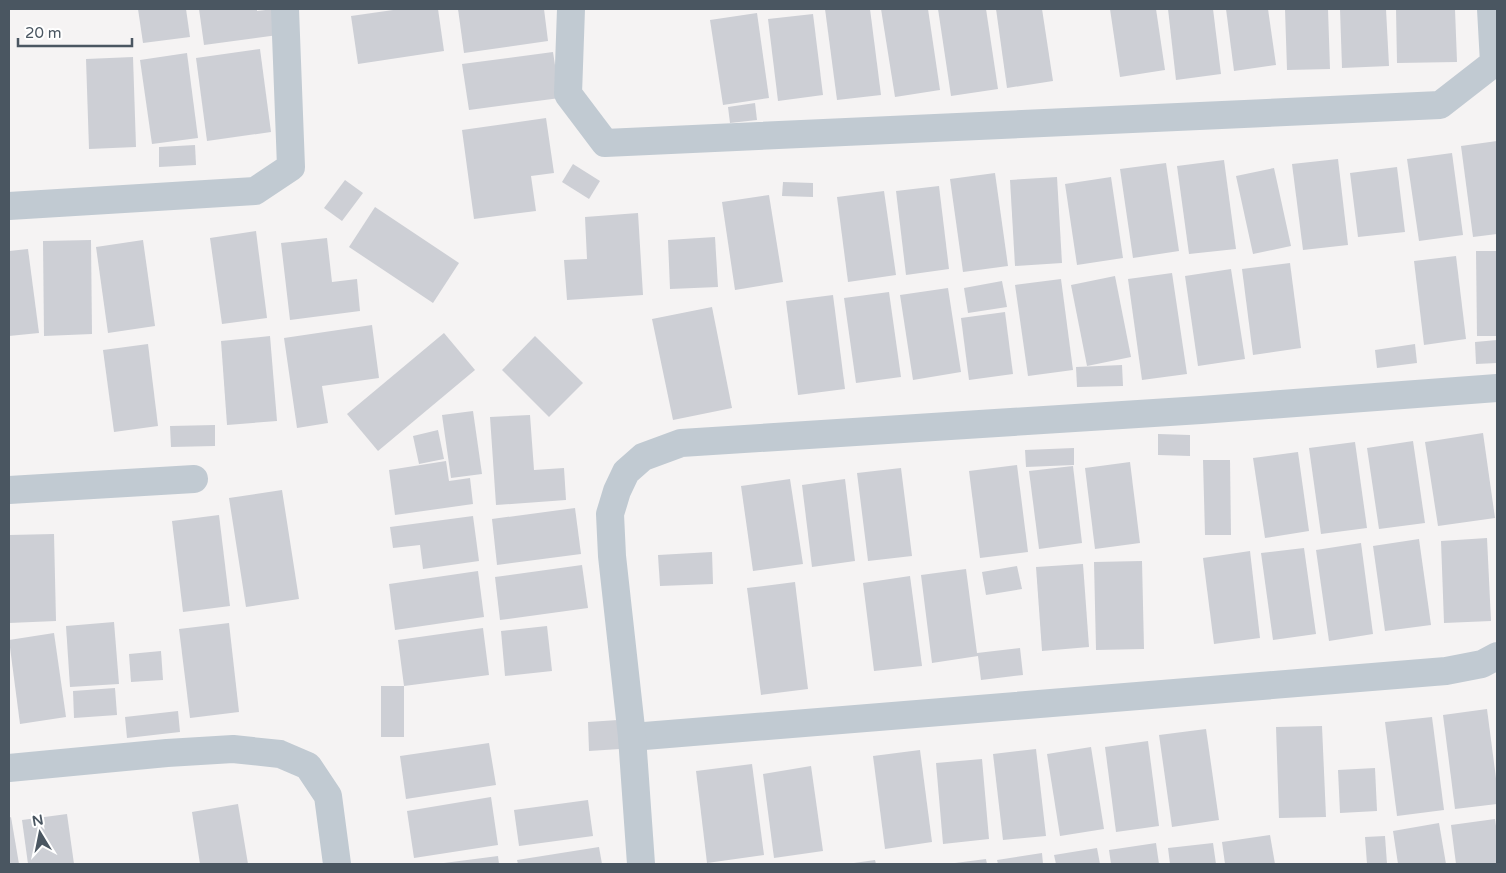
<svg xmlns="http://www.w3.org/2000/svg" width="1506" height="873" viewBox="0 0 1506 873" font-family="'Varela Round',sans-serif">
  <style>
    .building { fill: #cdcfd5 }
    .lines { fill: none; stroke-linecap: round; stroke-linejoin: round }
    .minor { stroke: #c1cad2; stroke-width: 28 }
  </style>
  <rect width="100%" height="100%" fill="#f5f3f3"/>
  <g class="building">
    <path d="M138,9H186L190,37L143,43Z"/>
    <path d="M199,9H257V11L274,9L278,35L204,45Z"/>
    <path d="M400,9H438L444,51L358,64L351,16Z"/>
    <path d="M458,9H544L548,41L464,53Z"/>
    <path d="M825,9H870L881,95L837,100Z"/>
    <path d="M881,9H928L940,90L895,97Z"/>
    <path d="M938,9H986L998,89L951,96Z"/>
    <path d="M996,9H1042L1053,81L1007,88Z"/>
    <path d="M1110,9H1156L1165,70L1120,77Z"/>
    <path d="M1168,9H1213L1221,74L1176,80Z"/>
    <path d="M1226,9H1268L1276,65L1234,71Z"/>
    <path d="M1285,9H1306V10L1328,9L1330,69L1287,70Z"/>
    <path d="M1340,9H1386L1389,66L1342,68Z"/>
    <path d="M1396,9H1455L1457,62L1397,63Z"/>
    <path d="M757,13L769,98L723,105L710,20Z"/>
    <path d="M813,14L823,95L778,101L768,19Z"/>
    <path d="M260,49L271,132L207,141L196,58Z"/>
    <path d="M553,52L560,98L469,110L462,64Z"/>
    <path d="M187,53L198,138L152,144L140,60Z"/>
    <path d="M133,57L136,147L89,149L86,59Z"/>
    <path d="M755,103L757,120L730,123L728,107Z"/>
    <path d="M546,118L554,173L531,176L536,211L474,219L462,130Z"/>
    <path d="M1497,141V234L1473,237L1461,146Z"/>
    <path d="M195,145L196,165L159,167V147Z"/>
    <path d="M1452,153L1463,235L1419,241L1407,159Z"/>
    <path d="M1338,159L1348,245L1303,250L1292,164Z"/>
    <path d="M1224,160L1236,249L1189,254L1177,166Z"/>
    <path d="M1166,163L1179,251L1133,258L1120,169Z"/>
    <path d="M573,164L600,181L589,199L562,182Z"/>
    <path d="M1397,167L1405,232L1358,237L1350,173Z"/>
    <path d="M1274,168L1291,246L1253,254L1236,176Z"/>
    <path d="M995,173L1008,266L963,272L950,179Z"/>
    <path d="M1057,177L1062,263L1015,266L1010,180Z"/>
    <path d="M1111,177L1123,258L1077,265L1065,184Z"/>
    <path d="M345,180L363,193L342,221L324,208Z"/>
    <path d="M783,182L813,183V197L782,196Z"/>
    <path d="M939,186L949,269L906,275L896,191Z"/>
    <path d="M884,191L896,275L848,282L837,197Z"/>
    <path d="M769,195L783,282L735,290L722,202Z"/>
    <path d="M375,207L459,263L433,303L349,247Z"/>
    <path d="M638,213L643,295L567,300L564,260L587,259L585,217Z"/>
    <path d="M256,231L267,318L222,324L210,238Z"/>
    <path d="M715,237L718,287L670,289L668,240Z"/>
    <path d="M327,238L332,282L357,279L360,311L290,320L281,243Z"/>
    <path d="M91,240L92,334L44,336L43,241Z"/>
    <path d="M143,240L155,326L108,333L96,247Z"/>
    <path d="M28,249L39,333L9,336V251Z"/>
    <path d="M1476,251H1497V336H1477Z"/>
    <path d="M1456,256L1466,339L1424,345L1414,261Z"/>
    <path d="M1290,263L1301,348L1253,355L1242,269Z"/>
    <path d="M1231,269L1245,359L1198,366L1185,276Z"/>
    <path d="M1172,273L1187,374L1142,380L1128,279Z"/>
    <path d="M1115,276L1131,357L1087,366L1071,285Z"/>
    <path d="M1061,279L1073,370L1028,376L1015,285Z"/>
    <path d="M1002,281L1007,307L968,313L964,288Z"/>
    <path d="M948,288L961,372L913,380L900,295Z"/>
    <path d="M889,292L901,377L856,383L844,298Z"/>
    <path d="M833,295L845,389L798,395L786,301Z"/>
    <path d="M712,307L732,408L673,420L652,319Z"/>
    <path d="M1005,312L1013,374L969,380L961,318Z"/>
    <path d="M372,325L379,378L322,386L328,423L297,428L284,338Z"/>
    <path d="M444,333L475,370L378,451L347,414Z"/>
    <path d="M270,336L277,421L227,425L221,341Z"/>
    <path d="M535,336L583,383L549,417L502,370Z"/>
    <path d="M1497,340V363L1476,364L1475,342Z"/>
    <path d="M148,344L158,426L114,432L103,350Z"/>
    <path d="M1415,344L1417,363L1377,368L1375,350Z"/>
    <path d="M1122,365L1123,386L1077,387L1076,367Z"/>
    <path d="M473,411L482,474L451,478L442,415Z"/>
    <path d="M530,415L534,470L564,468L566,500L496,505L490,417Z"/>
    <path d="M215,425V446L171,447L170,426Z"/>
    <path d="M438,430L444,459L419,464L413,436Z"/>
    <path d="M1483,433L1495,518L1438,526L1425,442Z"/>
    <path d="M1158,434L1190,435V456L1158,455Z"/>
    <path d="M1413,441L1425,523L1379,529L1367,448Z"/>
    <path d="M1355,442L1367,528L1321,534L1309,448Z"/>
    <path d="M1074,448V465L1026,467L1025,450Z"/>
    <path d="M1298,452L1309,531L1265,538L1253,458Z"/>
    <path d="M1203,460H1230L1231,535H1205Z"/>
    <path d="M446,461L449,481L470,478L473,504L395,515L389,470Z"/>
    <path d="M1130,462L1140,543L1095,549L1085,468Z"/>
    <path d="M1017,465L1028,552L980,558L969,471Z"/>
    <path d="M1073,466L1082,543L1039,549L1029,471Z"/>
    <path d="M901,468L912,556L868,561L857,473Z"/>
    <path d="M790,479L803,564L753,571L741,486Z"/>
    <path d="M845,479L855,561L812,567L802,485Z"/>
    <path d="M282,490L299,599L246,607L229,498Z"/>
    <path d="M575,508L581,554L497,565L492,519Z"/>
    <path d="M219,515L230,606L183,612L172,521Z"/>
    <path d="M473,516L479,561L423,569L420,545L393,548L390,527Z"/>
    <path d="M54,534L56,621L9,623V535Z"/>
    <path d="M1487,538L1491,621L1444,623L1441,541Z"/>
    <path d="M1419,539L1431,625L1385,631L1373,546Z"/>
    <path d="M1361,543L1373,634L1329,641L1316,550Z"/>
    <path d="M1304,548L1316,634L1273,640L1261,553Z"/>
    <path d="M1250,551L1260,638L1214,644L1203,558Z"/>
    <path d="M712,552L713,584L660,586L658,555Z"/>
    <path d="M1142,561L1144,649L1096,650L1094,562Z"/>
    <path d="M1083,564L1089,647L1042,651L1036,567Z"/>
    <path d="M582,565L588,608L500,620L495,577Z"/>
    <path d="M1017,566L1022,589L986,595L982,572Z"/>
    <path d="M966,569L977,653L1020,648L1023,675L981,680L978,656L932,663L921,575Z"/>
    <path d="M478,571L484,617L395,630L389,584Z"/>
    <path d="M910,576L922,666L874,671L863,583Z"/>
    <path d="M795,582L808,689L761,695L747,588Z"/>
    <path d="M114,622L119,684L70,687L66,626Z"/>
    <path d="M229,623L239,712L190,718L179,629Z"/>
    <path d="M547,626L552,671L505,676L501,631Z"/>
    <path d="M483,628L489,675L404,686V737H381V686H404L398,640Z"/>
    <path d="M54,633L66,717L20,724L9,640Z"/>
    <path d="M161,651L163,680L131,682L129,654Z"/>
    <path d="M115,688L117,715L74,718L73,691Z"/>
    <path d="M1487,709L1497,786V804L1455,809L1443,715Z"/>
    <path d="M178,711L180,732L127,738L125,717Z"/>
    <path d="M1432,717L1444,810L1397,816L1385,722Z"/>
    <path d="M618,720L620,749L589,751L588,722Z"/>
    <path d="M1322,726L1326,817L1279,818L1276,727Z"/>
    <path d="M1206,729L1219,820L1172,827L1159,735Z"/>
    <path d="M1148,741L1159,826L1116,832L1105,747Z"/>
    <path d="M489,743L496,785L406,799L400,756Z"/>
    <path d="M1091,747L1104,829L1060,836L1047,754Z"/>
    <path d="M1036,749L1046,836L1003,840L993,754Z"/>
    <path d="M920,750L932,842L885,849L873,756Z"/>
    <path d="M982,759L989,839L943,844L936,763Z"/>
    <path d="M752,764L764,855L707,863L696,771Z"/>
    <path d="M811,766L823,851L774,858L763,774Z"/>
    <path d="M1375,768L1377,811L1340,813L1338,770Z"/>
    <path d="M491,797L498,845L414,858L407,811Z"/>
    <path d="M588,800L593,836L519,846L514,810Z"/>
    <path d="M238,804L248,864H200L192,812Z"/>
    <path d="M67,814L74,864H28L22,820Z"/>
    <path d="M11,817L19,864H9V818Z"/>
    <path d="M1495,819L1497,833V864H1456L1451,825Z"/>
    <path d="M1439,823L1446,864H1398L1393,831Z"/>
    <path d="M1270,835L1275,864H1225L1222,842Z"/>
    <path d="M1385,836L1387,864H1367L1365,837Z"/>
    <path d="M1156,843L1159,864H1111L1109,850Z"/>
    <path d="M1213,843L1216,864H1170L1168,848Z"/>
    <path d="M599,847L602,864H518L517,860Z"/>
    <path d="M1097,848L1100,864H1056L1054,855Z"/>
    <path d="M1042,853L1043,864H998L997,860Z"/>
    <path d="M498,856L499,864H444V863Z"/>
    <path d="M986,859L987,864H955V863Z"/>
    <path d="M875,860L876,864H854V863Z"/>
  </g>
  <g class="lines">
    <g class="minor">
      <path d="M571,9L568,94L605,143L1440,105L1494,63L1491,9"/>
      <path d="M9,206L255,191L291,167L285,9"/>
      <path d="M9,490L194,479"/>
      <path d="M632,737L1446,671L1482,664L1497,656"/>
      <path d="M9,768L167,753L233,749L280,754L308,766L328,796L337,864"/>
      <path d="M641,864L632,737L612,556L610,514L617,491L626,472L643,457L681,443L1201,410L1497,388"/>
    </g>
  </g>
  <rect width="1506" height="873" fill="none" stroke="#4a5661" stroke-width="20"/>
  <g transform="translate(40 833) rotate(350)" stroke="#ffffff" stroke-width="4" paint-order="stroke">
  <path d="M0-4L9 19L0 12L-9 19Z" fill="#4a5661"/>
  <text y="-8" font-size="14" font-weight="bold" text-anchor="middle" fill="#4a5661">N</text>
  </g>
  <path d="M18 38v8h114v-8" fill="none" stroke="#4a5661" stroke-width="2.5"/>
  <text x="25" y="38" font-size="15" fill="#4a5661" stroke="#ffffff" stroke-width="4" paint-order="stroke">20 m</text>
</svg>
